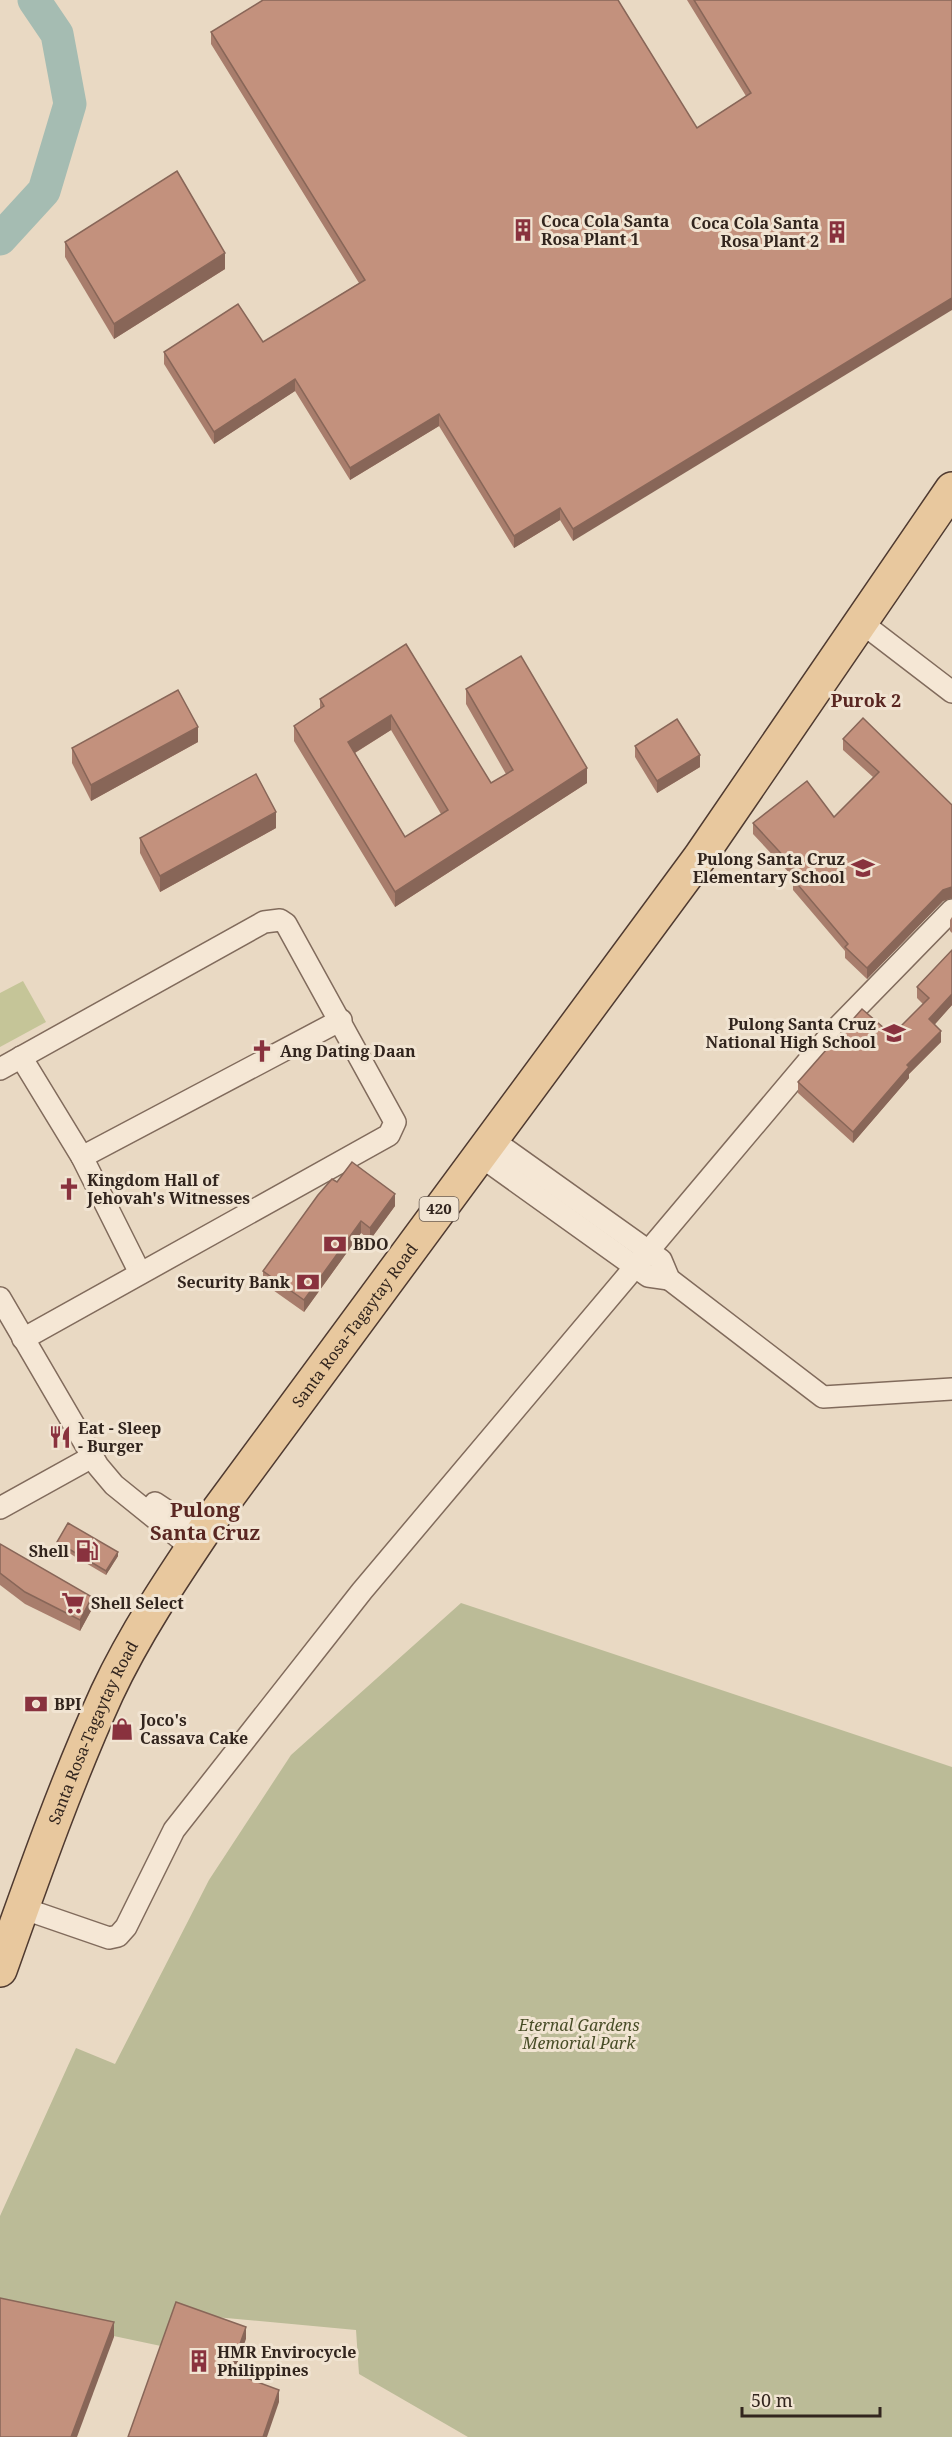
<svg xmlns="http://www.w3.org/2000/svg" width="952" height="2437" viewBox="0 0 952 2437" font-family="'Noto Serif',serif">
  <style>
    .green { fill: #c5c598 }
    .cemetery { fill: #bbbb97 }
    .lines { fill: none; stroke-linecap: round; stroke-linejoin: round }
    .river { stroke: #a5bcb2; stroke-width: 33 }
    .minor-casing { stroke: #816b5c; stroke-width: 24 }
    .primary-casing { stroke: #4f3a30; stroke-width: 36 }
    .minor { stroke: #f5e7d5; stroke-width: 21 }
    .primary { stroke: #e8c89e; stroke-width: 33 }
    .wall { fill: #a87d6c; fill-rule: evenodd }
    .shaded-wall { fill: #886658 }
    .building { fill: #c3917d; stroke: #886658; stroke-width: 1.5; fill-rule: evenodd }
    .labels { text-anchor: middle; stroke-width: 6; stroke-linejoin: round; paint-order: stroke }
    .shield { fill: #f1e4d2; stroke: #6b5e54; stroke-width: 1.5 }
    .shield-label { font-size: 15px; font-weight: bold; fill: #32251e }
    .poi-label { font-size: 16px; font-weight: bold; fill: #32251e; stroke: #f1e4d2; text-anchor: start }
    .street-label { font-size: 16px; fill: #32251e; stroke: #f1e4d2 }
    .park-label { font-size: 16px; font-style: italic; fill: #484d27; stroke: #f1e4d2 }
    .neighbourhood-label { font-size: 18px; font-weight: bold; fill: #5a2722; stroke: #f1e4d2 }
    .quarter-label { font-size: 20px; font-weight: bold; fill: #5a2722; stroke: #f1e4d2 }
  </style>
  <rect width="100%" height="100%" fill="#e9d9c3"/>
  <path class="green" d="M23,981L46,1022L0,1047V993Z"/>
  <path class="cemetery" d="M461,1603L952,1767V2437H468L359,2374L356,2330L172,2313L161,2346L0,2312V2216L76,2048L115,2064L209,1880L291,1755Z"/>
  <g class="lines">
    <path class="river" d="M0,239L44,191L70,104L57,34L34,0"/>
    <g class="minor-casing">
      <g id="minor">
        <path d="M862,623L952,692"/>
        <path d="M21,1057L82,1157L140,1273"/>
        <path d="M0,1069L264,922L280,920L286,924L395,1122L389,1135L23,1339"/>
        <path d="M491,1139L661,1260L669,1279L823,1397L952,1389"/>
        <path d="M479,1155L648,1276L669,1279"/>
        <path d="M82,1157L341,1020"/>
        <path d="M0,1298L98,1466L114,1485L192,1548"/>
        <path d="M155,1503L202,1534"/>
        <path d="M0,1508L92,1457"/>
        <path d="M22,1908L109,1938L118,1936L126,1927L174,1830L362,1591L832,1033L952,910"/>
      </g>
    </g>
    <g class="primary-casing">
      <g id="primary">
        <path id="s1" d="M0,1970C33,1877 66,1783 107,1693C137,1629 177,1571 216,1513L700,857L952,489"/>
      </g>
    </g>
    <use href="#minor" class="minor"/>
    <use href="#primary" class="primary"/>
  </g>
  <g class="wall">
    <path d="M687,0H952L573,541L560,520L514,548L439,426L350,480L295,391L214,444L164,364V352L263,342L359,283L211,44V32L697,128L746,96Z"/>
    <path d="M65,242L225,269L114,339L65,257Z"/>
    <path d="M406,644L491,783L506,774L466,704V689L587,783L395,907L294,741V726L320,709V699ZM391,730L441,814L405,837L355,753Z"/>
    <path d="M843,739L952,805V898L943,901L867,979L845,958V951L793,890V879L794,878L753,834V823L834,817L873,777L843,750Z"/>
    <path d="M198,742L91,801L72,763V748Z"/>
    <path d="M635,746L700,767L657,793L635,757Z"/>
    <path d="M276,828L160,892L140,853V838Z"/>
    <path d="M952,917V933L950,931V920Z"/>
    <path d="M952,950V1005L934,1025L941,1042L909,1074V1078L853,1143L798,1093V1082L892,1035L923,1004L917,998V987Z"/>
    <path d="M337,1182L395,1206L370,1240L361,1233L304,1312L263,1283V1271Z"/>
    <path d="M57,1542L118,1556L106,1575L57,1546Z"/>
    <path d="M0,1544L92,1609L80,1631L25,1604L0,1585Z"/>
  </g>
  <g class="shaded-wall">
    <path d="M225,253V269L114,339V324Z"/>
    <path d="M952,298V310L573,541V529Z"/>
    <path d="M295,379V391L214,444V432Z"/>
    <path d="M439,414V426L350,480V468Z"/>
    <path d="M560,508V520L514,548V536Z"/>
    <path d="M391,715V730L348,757V742Z"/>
    <path d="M198,727V742L91,801V785Z"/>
    <path d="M700,755V767L657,793V781Z"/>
    <path d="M587,768V783L395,907V892Z"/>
    <path d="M276,812V828L160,892V876Z"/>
    <path d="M952,887V898L943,901L867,979V968L943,890Z"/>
    <path d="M952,994V1005L929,1031V1019Z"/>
    <path d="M941,1031V1042L909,1074V1078L853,1143V1132L907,1065Z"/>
    <path d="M395,1194V1206L370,1240V1228Z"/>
    <path d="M361,1221V1233L304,1312V1300Z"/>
    <path d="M118,1552V1556L106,1575V1571Z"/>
    <path d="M92,1597V1609L80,1631V1620Z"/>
    <path d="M114,2322V2337L77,2437H71Z"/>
    <path d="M246,2327V2339L230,2384V2372Z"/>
    <path d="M279,2390V2402L267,2437H263Z"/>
  </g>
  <g class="building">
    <path d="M263,0H618L697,128L751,93L694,0H952V298L573,529L560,508L514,536L439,414L350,468L295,379L214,432L164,352L238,304L263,342L365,280L211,32Z"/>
    <path d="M177,171L225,253L114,324L65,242Z"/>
    <path d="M406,644L491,783L513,770L466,689L521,656L587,768L395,892L294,726L324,706L320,699ZM391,715L448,810L405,837L348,742Z"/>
    <path d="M178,690L198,727L91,785L72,748Z"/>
    <path d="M863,718L952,805V887L943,890L867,968L845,947L848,944L793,879L800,874L753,823L807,781L834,817L879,772L843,739Z"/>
    <path d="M677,719L700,755L657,781L635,746Z"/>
    <path d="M256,774L276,812L160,876L140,838Z"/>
    <path d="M952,950V994L929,1019L941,1031L907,1065L909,1067L853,1132L798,1082L862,1009L892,1035L929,998L917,987Z"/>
    <path d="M352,1162L395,1194L370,1228L361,1221L304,1300L263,1271L318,1195L332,1179L337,1182Z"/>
    <path d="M68,1523L118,1552L106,1571L57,1542Z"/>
    <path d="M0,1544L92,1597L80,1620L25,1592L0,1573Z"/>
    <path d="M0,2298L114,2322L71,2437H0Z"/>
    <path d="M176,2302L246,2327L230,2372L279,2390L263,2437H128Z"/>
  </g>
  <defs>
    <g id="building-bare" transform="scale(1.8)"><path d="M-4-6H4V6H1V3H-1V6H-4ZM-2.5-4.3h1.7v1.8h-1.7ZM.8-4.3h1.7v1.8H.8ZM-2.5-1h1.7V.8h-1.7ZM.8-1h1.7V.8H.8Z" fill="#89323e" stroke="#f1e4d2" stroke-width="2.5" paint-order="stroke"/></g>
    <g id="school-bare" transform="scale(1.8)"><path d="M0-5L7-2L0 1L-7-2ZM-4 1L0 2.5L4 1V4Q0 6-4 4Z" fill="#89323e" stroke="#f1e4d2" stroke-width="2.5" paint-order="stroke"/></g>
    <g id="church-bare" transform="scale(1.8)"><path d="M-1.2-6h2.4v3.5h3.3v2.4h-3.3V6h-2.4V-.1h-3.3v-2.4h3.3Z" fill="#89323e" stroke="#f1e4d2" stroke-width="2.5" paint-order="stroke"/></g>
    <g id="bank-bare" transform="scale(1.8)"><path d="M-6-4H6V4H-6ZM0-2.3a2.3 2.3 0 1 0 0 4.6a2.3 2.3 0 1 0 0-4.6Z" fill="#89323e" stroke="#f1e4d2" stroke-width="2.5" paint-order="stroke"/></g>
    <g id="restaurant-bare" transform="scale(1.8)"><path d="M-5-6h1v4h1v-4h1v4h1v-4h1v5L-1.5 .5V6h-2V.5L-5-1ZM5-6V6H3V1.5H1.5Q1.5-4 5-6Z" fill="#89323e" stroke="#f1e4d2" stroke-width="2.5" paint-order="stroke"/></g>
    <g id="fuel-bare" transform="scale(1.8)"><path d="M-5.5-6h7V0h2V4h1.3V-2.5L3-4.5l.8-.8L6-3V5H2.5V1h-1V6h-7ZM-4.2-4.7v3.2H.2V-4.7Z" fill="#89323e" stroke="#f1e4d2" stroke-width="2.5" paint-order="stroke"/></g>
    <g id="supermarket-bare" transform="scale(1.8)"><path d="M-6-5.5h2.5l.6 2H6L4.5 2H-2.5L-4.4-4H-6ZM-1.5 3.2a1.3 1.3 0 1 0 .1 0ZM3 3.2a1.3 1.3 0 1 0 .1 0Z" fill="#89323e" stroke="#f1e4d2" stroke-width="2.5" paint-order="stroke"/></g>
    <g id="shop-bare" transform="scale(1.8)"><path d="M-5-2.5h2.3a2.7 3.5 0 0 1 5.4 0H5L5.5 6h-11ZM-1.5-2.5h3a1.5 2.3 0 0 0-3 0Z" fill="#89323e" stroke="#f1e4d2" stroke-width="2.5" paint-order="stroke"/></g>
  </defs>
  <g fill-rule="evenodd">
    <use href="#building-bare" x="523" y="230"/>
    <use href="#building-bare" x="837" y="232"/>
    <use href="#school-bare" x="863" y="868"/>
    <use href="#school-bare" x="894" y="1033"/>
    <use href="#church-bare" x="262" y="1051"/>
    <use href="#church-bare" x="69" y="1189"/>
    <use href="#bank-bare" x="335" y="1244"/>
    <use href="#bank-bare" x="308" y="1282"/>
    <use href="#restaurant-bare" x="60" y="1437"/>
    <use href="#fuel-bare" x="87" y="1551"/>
    <use href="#supermarket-bare" x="73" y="1603"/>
    <use href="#bank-bare" x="36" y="1704"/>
    <use href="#shop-bare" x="122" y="1729"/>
    <use href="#building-bare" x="199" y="2361"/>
  </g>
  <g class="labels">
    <rect class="shield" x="419.5" y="1197" width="39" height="24" rx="4.5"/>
    <g class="shield-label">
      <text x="439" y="1214">420</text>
    </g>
    <g class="poi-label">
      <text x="541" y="227">Coca Cola Santa<tspan x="541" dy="18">Rosa Plant 1</tspan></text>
      <text x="819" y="229" text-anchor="end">Coca Cola Santa<tspan x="819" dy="18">Rosa Plant 2</tspan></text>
      <text x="845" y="865" text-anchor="end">Pulong Santa Cruz<tspan x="845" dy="18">Elementary School</tspan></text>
      <text x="876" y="1030" text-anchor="end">Pulong Santa Cruz<tspan x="876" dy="18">National High School</tspan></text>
      <text x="280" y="1057">Ang Dating Daan</text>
      <text x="87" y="1186">Kingdom Hall of<tspan x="87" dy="18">Jehovah's Witnesses</tspan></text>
      <text x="353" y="1250">BDO</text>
      <text x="290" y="1288" text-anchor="end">Security Bank</text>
      <text x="78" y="1434">Eat - Sleep<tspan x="78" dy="18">- Burger</tspan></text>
      <text x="69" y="1557" text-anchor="end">Shell</text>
      <text x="91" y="1609">Shell Select</text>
      <text x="54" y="1710">BPI</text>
      <text x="140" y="1726">Joco's<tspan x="140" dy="18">Cassava Cake</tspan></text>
      <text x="217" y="2358">HMR Envirocycle<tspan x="217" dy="18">Philippines</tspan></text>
    </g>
    <g class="street-label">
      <text dy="6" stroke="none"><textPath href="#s1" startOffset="741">Santa Rosa-Tagaytay Road</textPath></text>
      <text dy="6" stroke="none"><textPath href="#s1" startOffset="255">Santa Rosa-Tagaytay Road</textPath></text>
    </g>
    <g class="park-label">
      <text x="579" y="2031">Eternal Gardens<tspan x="579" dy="18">Memorial Park</tspan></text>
    </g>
    <g class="neighbourhood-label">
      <text x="866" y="707">Purok 2</text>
    </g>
    <g class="quarter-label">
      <text x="205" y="1517">Pulong<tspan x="205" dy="23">Santa Cruz</tspan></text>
    </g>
  </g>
  <path d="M742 2407v9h138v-9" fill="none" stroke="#32251e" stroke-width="3"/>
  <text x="751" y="2407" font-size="18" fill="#32251e" stroke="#f1e4d2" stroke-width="4.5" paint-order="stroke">50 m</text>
</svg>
